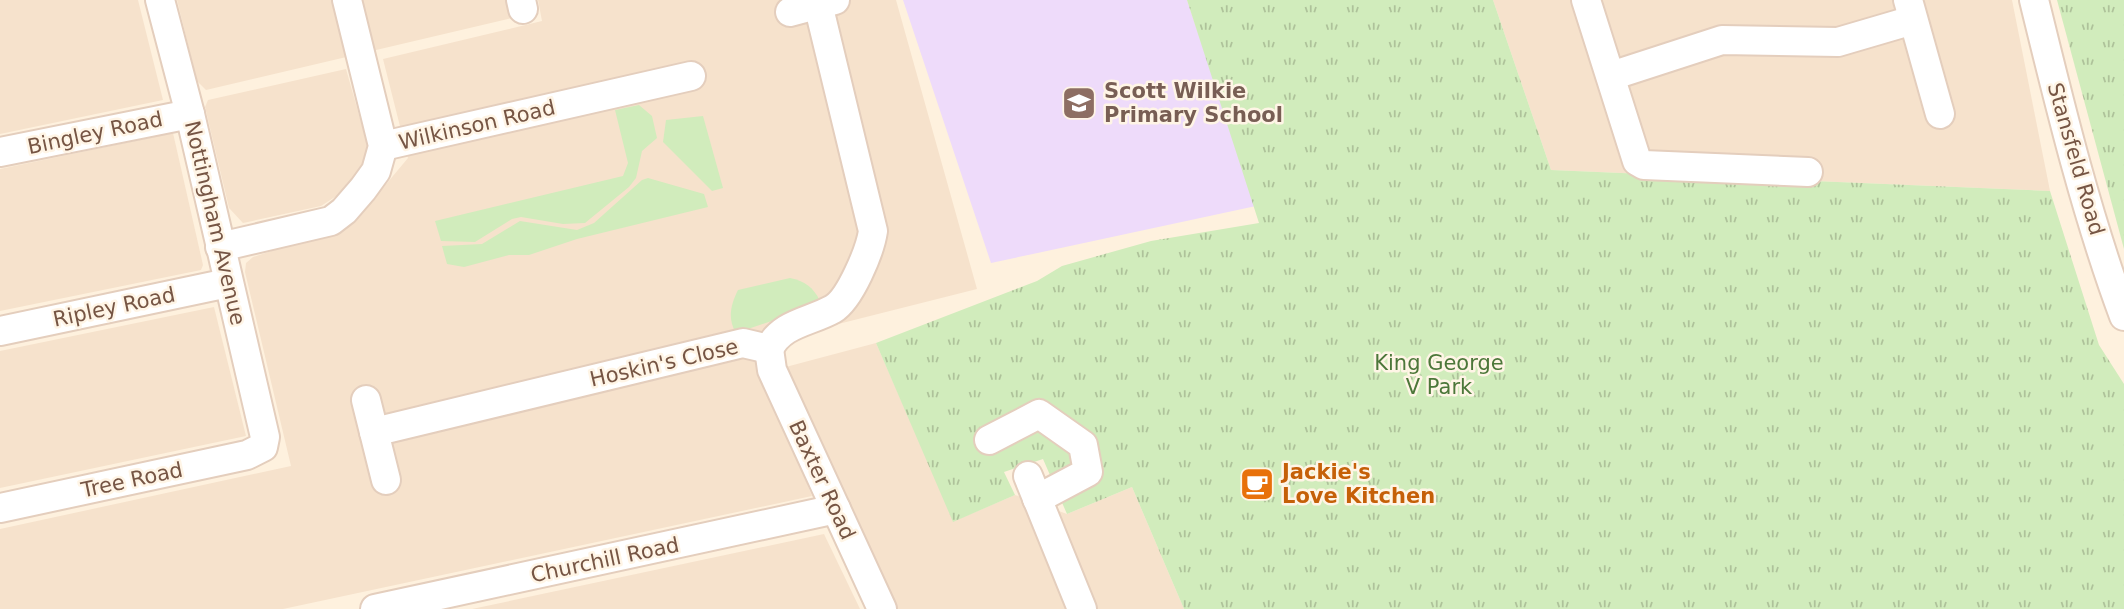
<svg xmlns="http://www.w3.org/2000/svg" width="2124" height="609" viewBox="0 0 2124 609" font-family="'DejaVu Sans',sans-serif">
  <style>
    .residential { fill: #f6e2cc }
    .education { fill: #eedbfa }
    .grass { fill: #d1ecbc }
    .park { fill: url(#park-tufts) }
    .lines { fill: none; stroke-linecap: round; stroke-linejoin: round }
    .minor-casing { stroke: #e4cebd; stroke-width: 32 }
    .minor { stroke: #fff; stroke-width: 28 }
    .labels { text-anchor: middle; stroke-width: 5; stroke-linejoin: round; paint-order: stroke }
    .education-label { font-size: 21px; font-weight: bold; fill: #785e54; stroke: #fff5e6; text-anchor: start }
    .street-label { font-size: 21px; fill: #765544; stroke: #fff5e6 }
    .park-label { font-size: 21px; fill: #4c7739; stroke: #fff5e6 }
    .food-label { font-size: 21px; font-weight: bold; fill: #c56008; stroke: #fff5e6; text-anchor: start }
  </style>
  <defs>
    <pattern id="park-tufts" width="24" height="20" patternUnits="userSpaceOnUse" patternTransform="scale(1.75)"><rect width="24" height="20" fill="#d1ecbc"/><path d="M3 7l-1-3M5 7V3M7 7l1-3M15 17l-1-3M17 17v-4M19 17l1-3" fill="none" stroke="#aec29a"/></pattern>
  </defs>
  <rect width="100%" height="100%" fill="#fef1de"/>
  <g class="residential">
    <path d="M0,0H138L163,100L0,134Z"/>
    <path d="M177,0H509L512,18L206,90L197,81Z"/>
    <path d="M538,0H896L977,289L751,346L812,496L283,609H0V529L291,466L245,272L246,263L253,257L352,225L408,158L383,59L542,21Z"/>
    <path d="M1493,0H2012L2050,191L1551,170Z"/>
    <path d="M346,69L369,150L362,172L341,193L321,206L243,223L229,208L205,107L208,100Z"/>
    <path d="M173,133L203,265L201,270L0,311V169Z"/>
    <path d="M214,307L246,436L0,488V351Z"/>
    <path d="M876,343L954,521L1015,495L1067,514L1132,487L1184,609H896L782,368Z"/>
    <path d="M824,534L860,609H472Z"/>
  </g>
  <path class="education" d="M903,0H1187L1256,206L991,263Z"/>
  <g class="grass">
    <path d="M639,105L652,116L657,138L642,151L636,178L629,187L585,223L563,224L521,217L512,219L475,242L441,241L435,221L623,176L628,163L615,110Z"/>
    <path d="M703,116L723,188L712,191L663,142L666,120Z"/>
    <path d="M648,178L704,194L708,207L577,239L529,255H509L464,267L447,264L442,246L482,244L520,221L577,230L594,223L642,180Z"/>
    <path d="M790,278C805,281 813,287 820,301L807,309L736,333C727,318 731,304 738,290Z"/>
  </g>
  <g class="park">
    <path d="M1187,0H1493L1551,170L2050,191L2099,345L2124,384V609H1184L1132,487L1067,514L1043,459L1004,472L1015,495L953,522L876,343L1037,281L1062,266L1151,241L1259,223Z"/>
    <path d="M2057,0H2124V249Z"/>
  </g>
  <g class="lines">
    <g class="minor-casing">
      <g id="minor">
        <path d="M521,0L523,9"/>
        <path d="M1586,0L1637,161L1644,165L1808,172"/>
        <path d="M1908,0L1940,114"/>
        <path d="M2034,0C2060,106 2086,214 2124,316"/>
        <path d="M790,12L835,0"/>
        <path d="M1611,76L1722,40L1838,42L1913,20"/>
        <path d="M383,146L691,76"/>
        <path d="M0,152L190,114"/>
        <path d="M220,247L331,221L344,211L363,189L376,171L383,146L347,0"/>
        <path d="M0,331L228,283"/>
        <path d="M769,349C781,323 810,322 833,309C850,299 870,251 873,231L818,4"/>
        <path d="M769,349L772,370L882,609"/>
        <path d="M366,400L386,480"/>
        <path d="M374,432L743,343L769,349"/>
        <path d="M989,440L1039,414L1083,445L1088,472L1037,499"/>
        <path d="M1028,476L1082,609"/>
        <path d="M0,508L247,455L263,447L265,437L190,114L160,0"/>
        <path d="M375,609L836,509"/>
      </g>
    </g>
    <use href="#minor" class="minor"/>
  </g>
  <defs>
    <g id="school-square" transform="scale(1.75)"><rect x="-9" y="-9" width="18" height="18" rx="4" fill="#8d6e63" stroke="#fff5e6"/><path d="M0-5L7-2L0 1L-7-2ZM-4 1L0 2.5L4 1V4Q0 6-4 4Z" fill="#fff"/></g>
    <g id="cafe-square" transform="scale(1.75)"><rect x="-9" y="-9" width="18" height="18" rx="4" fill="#e8710a" stroke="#fff5e6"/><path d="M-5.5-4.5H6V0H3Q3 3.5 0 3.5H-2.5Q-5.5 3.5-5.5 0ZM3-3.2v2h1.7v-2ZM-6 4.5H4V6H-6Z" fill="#fff"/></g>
  </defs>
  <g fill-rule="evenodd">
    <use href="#school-square" x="1079" y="103"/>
    <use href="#cafe-square" x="1257" y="484"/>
  </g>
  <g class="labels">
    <g class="education-label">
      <text x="1104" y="98">Scott Wilkie<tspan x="1104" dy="24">Primary School</tspan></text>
    </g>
    <g class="street-label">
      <text transform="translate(477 125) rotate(-13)" y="7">Wilkinson Road</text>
      <text transform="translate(95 133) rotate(-12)" y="7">Bingley Road</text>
      <text transform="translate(2076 159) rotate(74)" y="7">Stansfeld Road</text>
      <text transform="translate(215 223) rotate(77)" y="7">Nottingham Avenue</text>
      <text transform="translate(114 307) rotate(-12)" y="7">Ripley Road</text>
      <text transform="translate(664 363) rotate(-13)" y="7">Hoskin's Close</text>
      <text transform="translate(132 480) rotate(-12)" y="7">Tree Road</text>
      <text transform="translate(822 480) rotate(65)" y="7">Baxter Road</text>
      <text transform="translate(605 560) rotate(-12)" y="7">Churchill Road</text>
    </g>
    <g class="park-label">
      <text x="1439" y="370">King George<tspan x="1439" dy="24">V Park</tspan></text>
    </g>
    <g class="food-label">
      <text x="1282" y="479">Jackie's<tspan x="1282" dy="24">Love Kitchen</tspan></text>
    </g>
  </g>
</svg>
